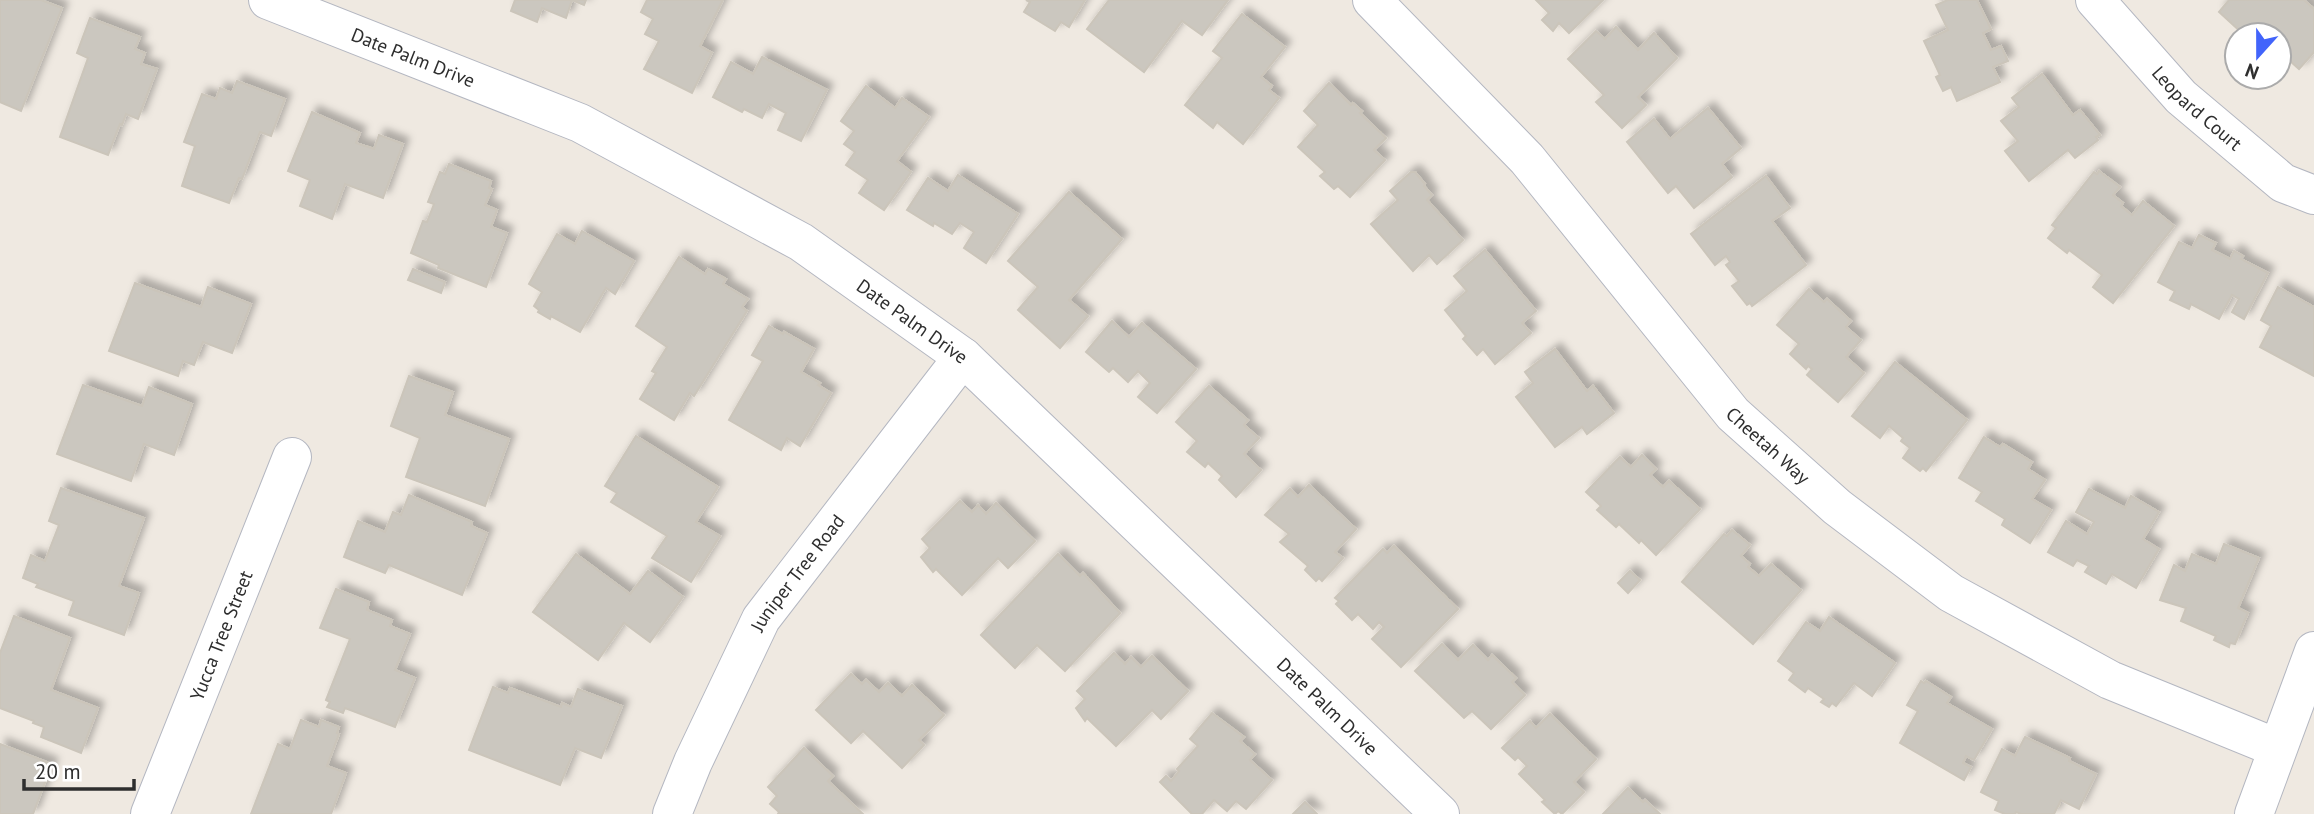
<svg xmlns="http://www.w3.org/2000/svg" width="2314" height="814" viewBox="0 0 2314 814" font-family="'PT Sans',sans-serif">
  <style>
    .building { fill: #cbc7bf; stroke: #cbc5ba; stroke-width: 2; filter: url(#shadow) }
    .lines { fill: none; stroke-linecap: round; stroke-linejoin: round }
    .street-casing { stroke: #b4b7c1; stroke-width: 40 }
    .street { stroke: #fff; stroke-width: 38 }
    .labels { text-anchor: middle; stroke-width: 7; stroke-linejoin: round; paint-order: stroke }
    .street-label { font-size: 19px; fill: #2e2e2e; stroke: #fff }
  </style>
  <defs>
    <filter id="shadow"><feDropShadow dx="6" dy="-6" stdDeviation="3.5" flood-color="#0004"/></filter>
  </defs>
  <rect width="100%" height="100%" fill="#efe9e1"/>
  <g class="building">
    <path d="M0,0H41L62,8L21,111L0,102Z"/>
    <path d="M515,0H586L584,5L572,0L566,18L542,8L537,22L511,11Z"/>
    <path d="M647,0H723L700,46L712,53L692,93L644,69L659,41L645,34L653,19L641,12Z"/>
    <path d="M1026,0H1085L1069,27L1061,22L1055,31L1024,12L1030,2Z"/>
    <path d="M1109,0H1228L1202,35L1182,21L1144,72L1087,29Z"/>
    <path d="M1536,0H1603L1569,33L1559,23L1553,31L1542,20L1549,13Z"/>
    <path d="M1948,0H1977L1991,29L1983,33L1991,50L2001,46L2008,61L1993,67L2000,82L1957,101L1951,87L1943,91L1936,77L1940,75L1924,41L1948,30L1936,5Z"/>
    <path d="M2229,0H2304L2314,9V52L2299,69L2279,51V35H2255L2247,27L2242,33L2219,12Z"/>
    <path d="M1242,14L1285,47L1261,77L1272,86L1269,90L1279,98L1243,144L1217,122L1213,128L1185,105L1222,58L1213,51Z"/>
    <path d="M90,18L140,37L135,49L145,53L141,64L157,69L138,119L126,114L122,125L120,124L108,155L60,137L88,58L77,53Z"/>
    <path d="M1616,27L1638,50L1654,33L1677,58L1638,97L1646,105L1622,128L1596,102L1604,95L1568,59L1596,31L1605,39Z"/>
    <path d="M762,57L827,90L801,141L778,130L786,113L769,104L762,118L744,109L742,112L713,97L731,62L753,74Z"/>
    <path d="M2042,74L2073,115L2080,110L2100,135L2096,137L2098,140L2075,158L2068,150L2029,181L2005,151L2018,141L2001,121L2019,107L2012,98Z"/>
    <path d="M237,81L285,99L271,136L260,132L242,179L239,178L229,203L182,186L195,146L184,142L202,94L216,99L220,88L232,93Z"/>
    <path d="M1329,83L1351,105L1353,103L1362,111L1360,113L1386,138L1374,150L1385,160L1350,197L1338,186L1334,189L1320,176L1325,172L1298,147L1318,125L1304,111Z"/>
    <path d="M866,86L895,108L902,98L929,117L897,161L911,172L884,210L859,193L868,180L846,165L855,152L844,144L854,131L841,121Z"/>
    <path d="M1708,108L1741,148L1722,164L1732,177L1694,208L1676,186L1668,193L1627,142L1654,119L1670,139Z"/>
    <path d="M312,112L360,133L356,143L374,149L379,135L403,144L383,198L345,184L332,219L300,206L310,180L288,171Z"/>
    <path d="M449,164L491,181L489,188L492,189L485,205L497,210L491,227L507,233L486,287L438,268L439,265L411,253L423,221L427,222L434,204L428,202L440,172L445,174Z"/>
    <path d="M2099,171L2120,187L2113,195L2123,203L2121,206L2132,215L2143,201L2174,226L2113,303L2093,287L2102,275L2069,250L2067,253L2048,238L2056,228L2052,225L2094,172L2097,174Z"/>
    <path d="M1411,172H1415L1425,184L1424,186L1432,195L1427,200L1463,240L1437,264L1429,255L1413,271L1371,224L1398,200L1390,191Z"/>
    <path d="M958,175L1018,214L986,263L964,248L974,232L960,223L952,234L934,223L933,226L907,210L928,178L948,191Z"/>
    <path d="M1766,176L1790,208L1772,221L1806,265L1752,306L1750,303L1747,305L1732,286L1739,281L1726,265L1730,262L1726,256L1715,265L1691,234Z"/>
    <path d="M1069,192L1122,239L1069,300L1088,316L1060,348L1018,310L1038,287L1008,261Z"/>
    <path d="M582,231L634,261L615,294L606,288L580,332L551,316L550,319L538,312L539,310L534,306L542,292L529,284L557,234L575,244Z"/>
    <path d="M2199,235L2216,243L2212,250L2230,259L2234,251L2243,256L2241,259L2268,273L2244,319L2232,312L2239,299L2232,295L2219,319L2191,304L2189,309L2170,300L2175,291L2158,282L2179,242L2192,248Z"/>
    <path d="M1485,250L1536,311L1522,323L1531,333L1495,364L1483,349L1477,355L1463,339L1466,336L1445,310L1467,291L1454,276Z"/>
    <path d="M679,257L705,274L708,269L726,279L723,284L748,299L742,307L747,311L694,396L690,393L674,420L640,399L656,373L652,371L667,347L636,326Z"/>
    <path d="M413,269L445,282L441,293L408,280Z"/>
    <path d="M135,283L201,307L208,287L251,304L232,353L203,342L194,365L183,361L178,376L109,351Z"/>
    <path d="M2278,287L2314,307V376L2260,347L2271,326L2261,320Z"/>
    <path d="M1809,289L1824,302L1827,299L1851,321L1846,327L1861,340L1846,357L1864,373L1838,402L1807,375L1812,369L1808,366L1806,369L1790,354L1799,344L1777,325Z"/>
    <path d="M1112,321L1129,337L1142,323L1196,369L1157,413L1138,397L1150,383L1138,371L1128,382L1113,368L1109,372L1086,352Z"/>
    <path d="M769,326L783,334L784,332L814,349L801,372L820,383L818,385L831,393L800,446L787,438L781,450L729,420L763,361L752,355Z"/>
    <path d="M1555,349L1587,391L1593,386L1614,413L1587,434L1582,427L1555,447L1516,397L1533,383L1525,372Z"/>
    <path d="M1895,362L1967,420L1926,471L1923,468L1920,471L1903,458L1910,448L1901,441L1903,438L1889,426L1880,438L1852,416Z"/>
    <path d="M409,376L453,392L445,415L509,439L485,506L406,477L420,438L391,426Z"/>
    <path d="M83,385L142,406L149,387L192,404L174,455L144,444L131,481L57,454Z"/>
    <path d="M1209,386L1248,420L1244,425L1259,438L1244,454L1261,470L1236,497L1219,480L1222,476L1208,463L1205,467L1187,452L1197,441L1176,422Z"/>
    <path d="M636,436L718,487L696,522L720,536L691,582L652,558L667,536L611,502L617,493L605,486Z"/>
    <path d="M1984,437L2000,447L2003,444L2032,462L2028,469L2045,480L2032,499L2051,510L2030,543L2002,525L2005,519L1976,501L1982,492L1959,478Z"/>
    <path d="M1642,455L1656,469L1650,475L1663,487L1669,481L1700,509L1656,555L1641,540L1639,543L1619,524L1616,527L1597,510L1601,506L1586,492L1620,457L1631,467Z"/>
    <path d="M1309,485L1356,529L1335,552L1343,558L1322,581L1319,578L1316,581L1305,570L1308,566L1280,542L1289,534L1265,515L1290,489L1298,497Z"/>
    <path d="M61,488L144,518L119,586L139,593L124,635L69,615L74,601L36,587L38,584L23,578L31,555L45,561L59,525L49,521Z"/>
    <path d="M2089,489L2125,508L2131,496L2159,512L2143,539L2159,549L2136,588L2112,574L2106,584L2085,572L2089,566L2077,560L2073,566L2048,552L2066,521L2087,534L2094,522L2076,512Z"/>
    <path d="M409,495L472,522L471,526L487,533L462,595L389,565L385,573L344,557L358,521L385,532L393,512L401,515Z"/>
    <path d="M960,501L972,512L978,505L986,514L996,503L1035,541L1008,568L998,558L962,595L936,569L933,572L921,557L930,548L922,539Z"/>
    <path d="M1732,530L1750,545L1741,556L1750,564L1748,567L1759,576L1771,564L1801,590L1753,644L1682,582L1724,534L1727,536Z"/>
    <path d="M2224,544L2259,558L2238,608L2248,613L2235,644L2230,643L2229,647L2214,640L2216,636L2181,621L2186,608L2160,600L2174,565L2185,571L2192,554L2216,564Z"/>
    <path d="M1394,546L1458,609L1401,667L1372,639L1384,627L1379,622L1373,629L1358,614L1352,620L1336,604L1339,601L1335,598L1383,549L1387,553Z"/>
    <path d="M576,554L630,594L648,571L683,597L650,642L624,623L598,660L533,612Z"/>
    <path d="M1058,554L1080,576L1083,573L1120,613L1065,671L1037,645L1015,668L981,635Z"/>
    <path d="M1630,571L1640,580L1628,593L1618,583Z"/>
    <path d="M336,589L369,602L367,610L392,620L390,626L410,634L395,670L415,678L395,727L345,708L343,713L327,707L330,702L326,700L350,639L320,628Z"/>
    <path d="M14,616L70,638L51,690L98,708L81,753L41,737L44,727L33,723L34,721L0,708V653Z"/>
    <path d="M1829,617L1895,663L1872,696L1854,683L1836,706L1832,703L1829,707L1821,702L1824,699L1808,688L1805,692L1789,680L1794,673L1778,661L1806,622L1820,631Z"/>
    <path d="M1442,644L1458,660L1473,645L1488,660L1492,655L1516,678L1512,682L1525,695L1491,729L1472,711L1464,718L1415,671Z"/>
    <path d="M1114,653L1125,664L1131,657L1141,667L1152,656L1188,691L1161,719L1152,710L1116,746L1087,718L1085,721L1076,708L1085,699L1077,691Z"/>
    <path d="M851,674L862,684L866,680L879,692L888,683L902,696L912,685L944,715L919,740L924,745L902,768L863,731L851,743L816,710Z"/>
    <path d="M1921,681L1924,683L1926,681L1951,697L1947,703L1992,729L1974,760L1966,756L1963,763L1971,767L1964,780L1900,743L1918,711L1907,705Z"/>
    <path d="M493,687L508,693L510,688L561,707L562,703L571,707L578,689L622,706L601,758L575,748L560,785L469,750Z"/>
    <path d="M1212,713L1244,737L1240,741L1255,754L1250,760L1272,780L1246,809L1236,801L1227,811L1214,800L1202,814H1192L1160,782L1166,776L1171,781L1179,771L1177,769L1198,746L1190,739Z"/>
    <path d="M1550,714L1596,759L1574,782L1584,792L1562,814L1558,811L1555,814L1542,802L1545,800L1519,774L1527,766L1518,757L1515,760L1502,748L1530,721L1536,728Z"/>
    <path d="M301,720L319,727L321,720L339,727L337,733L339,734L327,766L346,773L331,814H251L278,744L290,749Z"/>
    <path d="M2025,737L2070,758L2069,761L2096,774L2079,809L2061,800L2054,814H2021L2016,812L2015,814H2005L1995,810L1999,801L1981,792L2002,749L2015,756Z"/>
    <path d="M0,744L52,764L33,814H0Z"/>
    <path d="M804,748L833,776L828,781L863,814H778L779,812L770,804L777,796L768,787Z"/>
    <path d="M1628,788L1643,802L1645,800L1660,814H1603Z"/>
    <path d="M1305,802L1317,814H1293Z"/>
  </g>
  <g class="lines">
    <g class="street-casing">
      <g id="street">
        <path id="s1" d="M268,0L580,123L801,242L963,357L1440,814"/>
        <path id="s2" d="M1372,0L1527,159L1733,414L1837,507L1951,593L2110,680L2277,748"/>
        <path id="s3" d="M2095,0L2181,97L2283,183L2314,195"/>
        <path id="s4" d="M150,814L292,457"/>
        <path id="s5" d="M672,814L693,762L761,619L963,357"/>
        <path d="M2254,814L2314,651"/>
      </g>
    </g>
    <use href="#street" class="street"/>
  </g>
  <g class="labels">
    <g class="street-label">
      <text dy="7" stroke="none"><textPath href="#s1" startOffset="156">Date Palm Drive</textPath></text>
      <text dy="7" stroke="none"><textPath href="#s3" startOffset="149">Leopard Court</textPath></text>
      <text dy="7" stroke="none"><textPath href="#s1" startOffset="723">Date Palm Drive</textPath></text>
      <text dy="7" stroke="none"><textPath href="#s2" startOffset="597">Cheetah Way</textPath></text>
      <text dy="7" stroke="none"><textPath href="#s5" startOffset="273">Juniper Tree Road</textPath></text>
      <text dy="7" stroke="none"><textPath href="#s4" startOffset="192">Yucca Tree Street</textPath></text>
      <text dy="7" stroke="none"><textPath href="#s1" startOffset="1290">Date Palm Drive</textPath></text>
    </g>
  </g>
  <g transform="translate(2258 56) rotate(201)"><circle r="33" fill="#ffffff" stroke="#ababab" stroke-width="2"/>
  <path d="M0-5L12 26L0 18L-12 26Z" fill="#4264fb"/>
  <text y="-10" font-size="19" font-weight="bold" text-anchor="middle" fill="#2e2e2e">N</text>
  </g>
  <path d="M24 779v10h110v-10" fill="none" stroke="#2e2e2e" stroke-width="3.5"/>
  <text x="35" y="779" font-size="21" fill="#2e2e2e" stroke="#ffffff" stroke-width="5" paint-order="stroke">20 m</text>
</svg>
